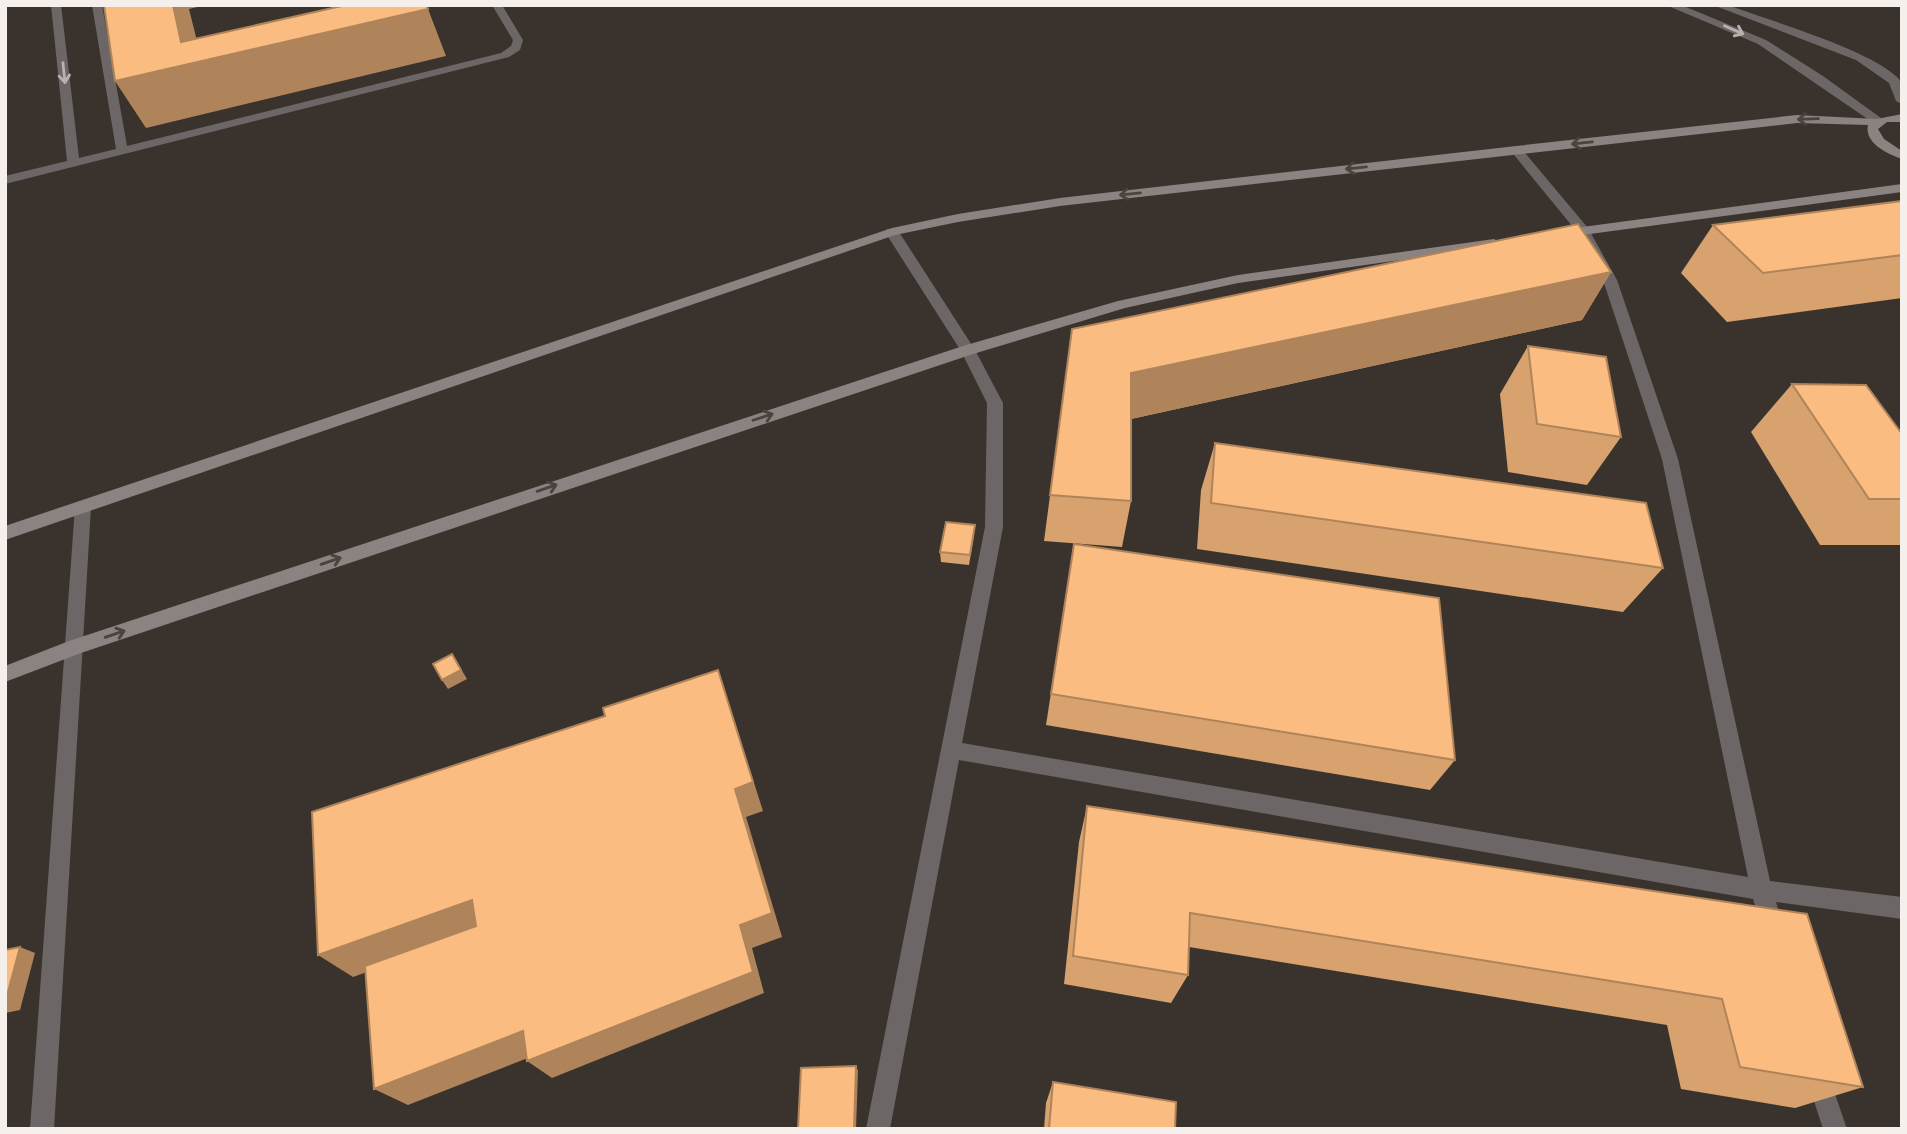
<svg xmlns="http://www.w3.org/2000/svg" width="1907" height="1134" viewBox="0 0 1907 1134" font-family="'Public Sans',sans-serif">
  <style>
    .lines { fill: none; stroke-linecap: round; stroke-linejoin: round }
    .street { fill: #6c6766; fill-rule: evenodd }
    .secondary { fill: #8b8382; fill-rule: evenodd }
    .wall { fill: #d7a26e }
    .shaded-wall { fill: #af845a }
    .building { fill: #fabc80; stroke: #af845a; stroke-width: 2 }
    .oneway { stroke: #b7b2b0 }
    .oneway2 { stroke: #4a433e }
  </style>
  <rect width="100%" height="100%" fill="#3a332d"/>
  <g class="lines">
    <g class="street">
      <path d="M51,5H61L79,158L116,149L92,5H102L127,146L501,53L511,46L513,40L492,5H502L523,40L520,50L509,57L5,184V176L67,161Z"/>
      <path d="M1666,5H1681L1766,40L1823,76L1885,121L1875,124L1758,44Z"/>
      <path d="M1713,5H1728C1770,21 1869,49 1898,78C1904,85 1902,96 1902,104L1896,101L1889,83L1856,60Z"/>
      <path d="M1516,146L1520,147L1588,228L1617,280L1678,459L1770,881L1902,897V919L1776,902L1785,932L1782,940L1774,943L1766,940L1753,899L959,760L890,1129H866L985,527L987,403L961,351L885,232L887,229H897L899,232L975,350L1003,403V527L962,743L1748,877L1662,459L1603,280L1577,232L1510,150Z"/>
      <path d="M83,501L89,502L91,507L54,1129H30L75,507L77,502Z"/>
      <path d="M1819,1067L1827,1071L1847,1129H1823L1807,1079L1811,1071Z"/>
    </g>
    <g class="secondary">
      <path d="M1902,114V122H1887L1878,129L1884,139L1902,151V159C1887,154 1864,143 1868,125L1797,123L1060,206L958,222L895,235L5,540V526L892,228L958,214L1060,198L1516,146L1797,115L1877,119Z"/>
      <path d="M1902,184V192L1560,238L1553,234L1560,230Z"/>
      <path d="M1494,239L1501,243L1499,246L1238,283L1125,308L973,354L81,653L5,682V666L69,641L963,346L1118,301L1238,275Z"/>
    </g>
  </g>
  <g class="wall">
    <path d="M1902,201V298L1727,322L1681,273L1713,225Z"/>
    <path d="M1611,272L1582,320L1131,419V501L1122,547L1044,541L1072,329Z"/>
    <path d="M1528,346L1621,437L1587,485L1508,472L1500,394Z"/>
    <path d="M1792,384L1902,434V545H1820L1751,432Z"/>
    <path d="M1215,443L1663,568L1623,612L1197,549L1201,490Z"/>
    <path d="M974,535L969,565L941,562L940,552Z"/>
    <path d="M1074,544L1455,760L1430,790L1046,725Z"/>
    <path d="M1087,806L1807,914L1863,1087L1795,1108L1681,1089L1667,1025L1189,947L1188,975L1171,1003L1064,984L1079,842Z"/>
    <path d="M1053,1082L1175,1129H1044L1046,1103Z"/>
  </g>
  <g class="shaded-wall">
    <path d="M173,5H206L189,9L202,61L428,9L446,56L146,128L115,81L181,42Z"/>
    <path d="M1611,272L1582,320L1122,421L1131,373Z"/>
    <path d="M452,654L467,679L448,689L442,680Z"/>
    <path d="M718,670L763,811L746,817L782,937L752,948L764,993L552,1078L527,1061L735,789Z"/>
    <path d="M472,900L498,925L353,977L318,955Z"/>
    <path d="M20,947L35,953L20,1010L5,1013V1003Z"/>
    <path d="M523,1031L548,1050L408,1105L374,1089Z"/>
    <path d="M856,1066L858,1071L856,1129H854Z"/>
  </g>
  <g class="building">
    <path d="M104,5H173L181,42L346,5H426L428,9L115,81Z"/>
    <path d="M1902,201V255L1763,273L1713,225Z"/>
    <path d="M1578,224L1611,272L1131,373V501L1050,495L1072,329Z"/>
    <path d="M1528,346L1606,357L1621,437L1537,424Z"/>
    <path d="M1792,384L1866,385L1902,434V499H1869Z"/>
    <path d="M1215,443L1646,503L1663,568L1211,503Z"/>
    <path d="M946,522L975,525L970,555L940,552Z"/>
    <path d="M1074,544L1439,598L1455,760L1051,694Z"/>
    <path d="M452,654L461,670L442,680L433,664Z"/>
    <path d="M718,670L753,782L735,789L772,913L740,925L753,972L527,1061L523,1031L374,1089L365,966L476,926L472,900L318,955L312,812L605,716L603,708Z"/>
    <path d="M1087,806L1807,914L1863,1087L1740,1067L1722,999L1190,913L1188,975L1073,956Z"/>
    <path d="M20,947L5,1003V950Z"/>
    <path d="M856,1066L854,1129H798L801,1068Z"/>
    <path d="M1053,1082L1176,1102L1175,1129H1049Z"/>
  </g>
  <defs><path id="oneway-shaft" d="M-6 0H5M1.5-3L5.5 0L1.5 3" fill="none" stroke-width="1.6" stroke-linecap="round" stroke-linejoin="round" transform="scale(1.75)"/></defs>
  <g class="oneway">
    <use href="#oneway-shaft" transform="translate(1734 30) rotate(24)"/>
    <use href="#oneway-shaft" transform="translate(64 73) rotate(84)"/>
  </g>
  <g class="oneway2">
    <use href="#oneway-shaft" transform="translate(1808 119) rotate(178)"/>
    <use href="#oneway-shaft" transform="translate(1582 143) rotate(174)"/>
    <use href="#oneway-shaft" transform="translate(1356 168) rotate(174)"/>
    <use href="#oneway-shaft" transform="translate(1130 194) rotate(174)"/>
    <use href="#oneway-shaft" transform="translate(763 417) rotate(-18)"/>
    <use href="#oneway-shaft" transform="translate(547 488) rotate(-19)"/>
    <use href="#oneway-shaft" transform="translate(331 561) rotate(-19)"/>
    <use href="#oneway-shaft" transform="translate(115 634) rotate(-19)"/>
  </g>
  <rect width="1907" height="1134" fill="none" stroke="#f5f0ec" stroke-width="14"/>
</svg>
